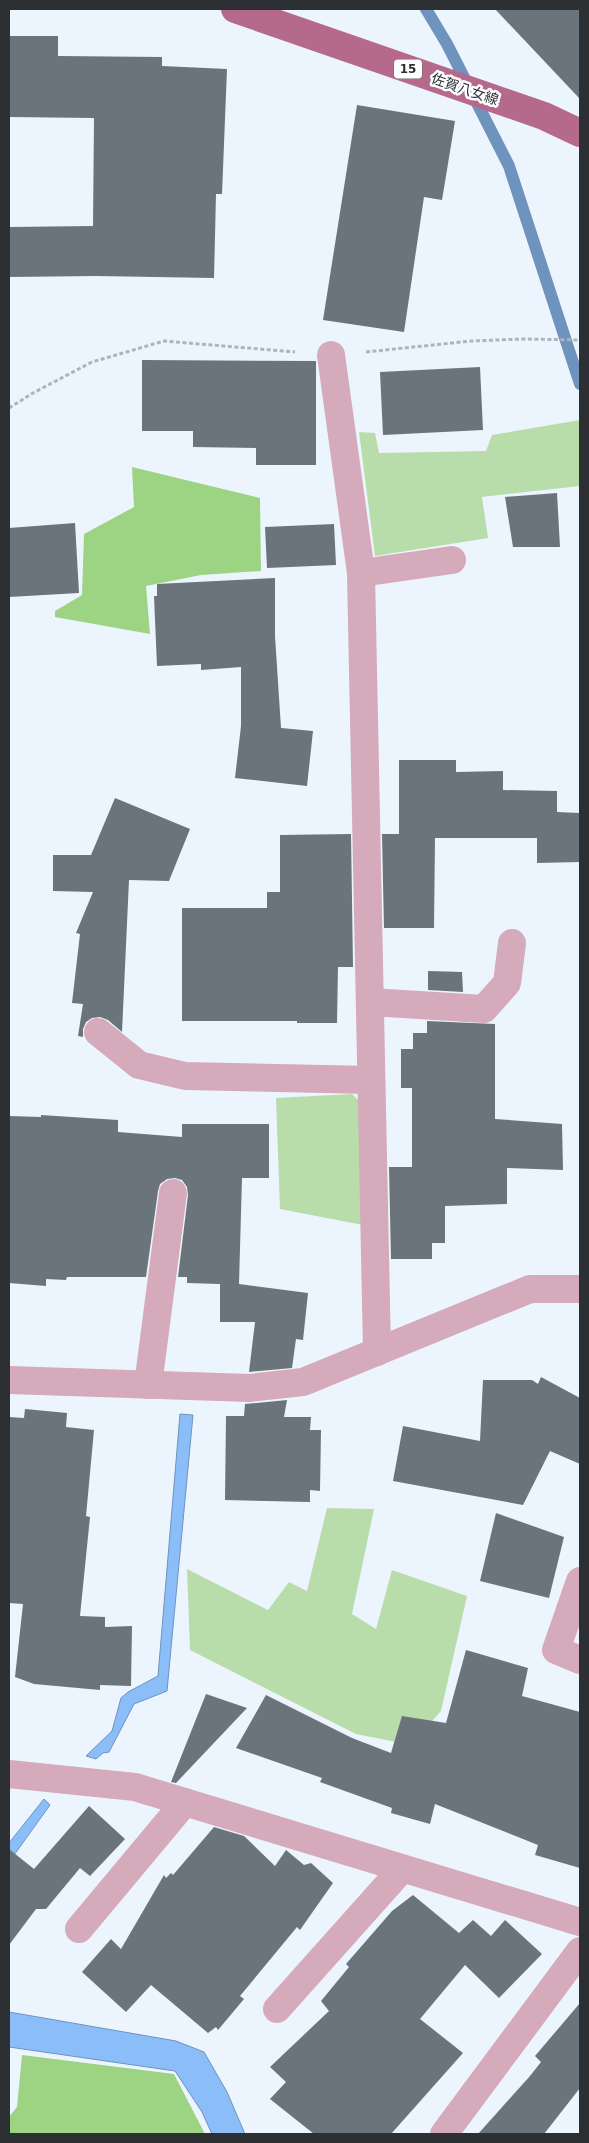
<svg xmlns="http://www.w3.org/2000/svg" width="589" height="2143" viewBox="0 0 589 2143" font-family="'DejaVu Sans','Noto Sans JP',sans-serif">
  <style>
    .green { fill: #b9ddaa }
    .forest { fill: #9cd483 }
    .water { fill: #8bbef8; stroke: #6e93bd }
    .lines { fill: none; stroke-linecap: round; stroke-linejoin: round }
    .stream { stroke: #6e93bd; stroke-width: 12 }
    .building { fill: #6b737b }
    .path { stroke: #adb5bc; stroke-width: 3; stroke-dasharray: 4 2.5; stroke-linecap: butt }
    .minor { stroke: #d5aabb; stroke-width: 28 }
    .primary { stroke: #b5698b; stroke-width: 28 }
    .labels { text-anchor: middle; stroke-width: 5; stroke-linejoin: round; paint-order: stroke }
    .shield { fill: #fff; stroke: #6b6e70; stroke-width: 1 }
    .shield-label { font-size: 12px; font-weight: bold; fill: #2c3033 }
    .street-label { font-size: 14px; fill: #2c3033; stroke: #fff }
  </style>
  <rect width="100%" height="100%" fill="#ecf5fe"/>
  <g class="green">
    <path d="M580,420V486L482,497L488,538L375,556L359,432L375,433L379,453L486,451L492,435Z"/>
    <path d="M352,1094L364,1106L363,1225L280,1209L276,1098Z"/>
    <path d="M327,1508L374,1509L352,1614L376,1629L392,1570L467,1596L441,1711L411,1745L356,1734L190,1650L187,1569L268,1610L289,1582L307,1591Z"/>
  </g>
  <g class="forest">
    <path d="M132,467L260,498L261,571L201,575L146,586L150,634L55,617V611L82,595L84,534L134,507Z"/>
    <path d="M22,2055L174,2074L205,2134H9V2117L17,2107Z"/>
  </g>
  <g class="water">
    <path d="M180,1414L193,1415L167,1691L134,1704L109,1752L103,1753L96,1759L86,1756L112,1731L121,1698L128,1692L158,1676Z"/>
    <path d="M44,1799L50,1805L9,1862V1843Z"/>
    <path d="M9,2012L176,2041L204,2052L227,2092L245,2134H212L202,2112L175,2071L9,2047Z"/>
  </g>
  <g class="lines">
    <path class="stream" d="M426,9L447,44L509,166L580,384"/>
  </g>
  <g class="building">
    <path d="M495,9H580V99Z"/>
    <path d="M9,36H58V56L162,57V66L227,69L222,194H216L214,278L96,276L9,277V227L93,226L94,118L9,117Z"/>
    <path d="M357,105L455,121L442,200L424,197L404,332L323,320Z"/>
    <path d="M142,360L316,361V465H256V448L193,447V431H142Z"/>
    <path d="M480,367L483,430L383,435L380,372Z"/>
    <path d="M557,493L560,547H513L505,497Z"/>
    <path d="M75,523L79,593L9,597V528Z"/>
    <path d="M334,524L336,565L267,568L265,527Z"/>
    <path d="M275,578V636L281,728L313,731L307,786L235,778L241,726V667L201,670V664L157,666L154,596H157V584Z"/>
    <path d="M399,760H456V772L503,771V790L557,791V812L580,813V862L537,863V838H435L434,928H384L382,834H399Z"/>
    <path d="M115,798L190,829L169,881L129,880L122,1032L108,1020L100,1017L92,1018L86,1022L83,1029V1037L78,1036L83,1004L72,1003L80,934L76,933L93,892L53,891V855H91Z"/>
    <path d="M351,834L353,967H338L337,1023H297V1021H182V908H267V892H280V835Z"/>
    <path d="M428,971L462,972L463,992L428,990Z"/>
    <path d="M427,1021L495,1024V1119L562,1124L563,1170L507,1168V1204L445,1206V1243H432V1259H391L389,1167H412V1088H401V1049H413V1033H427Z"/>
    <path d="M41,1115L118,1120V1132L182,1137V1124H269V1178H242L239,1284L308,1293L303,1340L296,1339L292,1368L249,1372L255,1322H220V1284L187,1283V1277H178L188,1195L187,1187L182,1180L175,1178L167,1179L160,1184L158,1191L146,1277H67L66,1280L46,1279V1286L9,1283V1116L41,1117Z"/>
    <path d="M541,1377L580,1398V1464L550,1451L523,1505L393,1481L403,1426L480,1441L483,1380H532L538,1384Z"/>
    <path d="M287,1400L284,1417H311L310,1430H321L320,1491L310,1490V1502L225,1500L226,1416H244L245,1404Z"/>
    <path d="M25,1409L67,1413L66,1427L94,1430L86,1516L90,1517L80,1616L105,1617V1627L132,1626L131,1686L100,1685V1690L34,1684L15,1677L23,1604L9,1603V1417L24,1418Z"/>
    <path d="M496,1513L564,1537L549,1598L480,1581Z"/>
    <path d="M466,1650L528,1668L522,1696L580,1712V1868L535,1855L538,1845L435,1804L430,1824L391,1813L392,1808L320,1782L322,1778L236,1748L266,1695L352,1738L391,1753L402,1716L446,1723Z"/>
    <path d="M206,1694L247,1708L176,1783L171,1782Z"/>
    <path d="M89,1806L125,1839L90,1876L80,1868L46,1909H36L9,1945V1849L34,1869Z"/>
    <path d="M214,1827L244,1836L275,1866L286,1850L304,1865L311,1863L333,1883L300,1930L297,1927L240,1996L244,1999L218,2030L216,2027L208,2033L151,1985L126,2012L82,1972L111,1939L121,1949L164,1875L166,1878L171,1873L173,1875Z"/>
    <path d="M413,1895L459,1933L473,1920L491,1936L505,1920L542,1954L499,1998L465,1965L420,2019L463,2053L391,2134H314L270,2099L286,2082L270,2067L329,2011L321,2001L349,1967L346,1964L392,1911Z"/>
    <path d="M580,2003V2088L544,2134H478L530,2076L541,2062L535,2056Z"/>
  </g>
  <g class="lines">
    <g class="path">
      <path d="M366,352L471,341L524,339L580,340"/>
      <path d="M9,408L33,393L92,362L164,341L295,352"/>
    </g>
    <g class="minor">
      <path d="M331,355L361,573L377,1352"/>
      <path d="M361,573L452,560"/>
      <path d="M370,1002L484,1009L507,983L512,943"/>
      <path d="M98,1032L139,1065L185,1076L371,1080"/>
      <path d="M9,1380L249,1388L303,1382L530,1289H580"/>
      <path d="M148,1385L173,1193"/>
      <path d="M580,1581L556,1650L580,1660"/>
      <path d="M9,1774L135,1787L580,1922"/>
      <path d="M79,1929L185,1802"/>
      <path d="M277,2009L402,1869"/>
      <path d="M444,2134L580,1951"/>
    </g>
    <path class="primary" d="M235,9L544,116L580,133"/>
  </g>
  <g class="labels">
    <rect class="shield" x="394" y="59.5" width="28" height="19" rx="4"/>
    <g class="shield-label">
      <text x="408" y="73">15</text>
    </g>
    <g class="street-label">
      <text transform="translate(465 89) rotate(19)" y="5">佐賀八女線</text>
    </g>
  </g>
  <rect width="589" height="2143" fill="none" stroke="#2c3033" stroke-width="20"/>
</svg>
